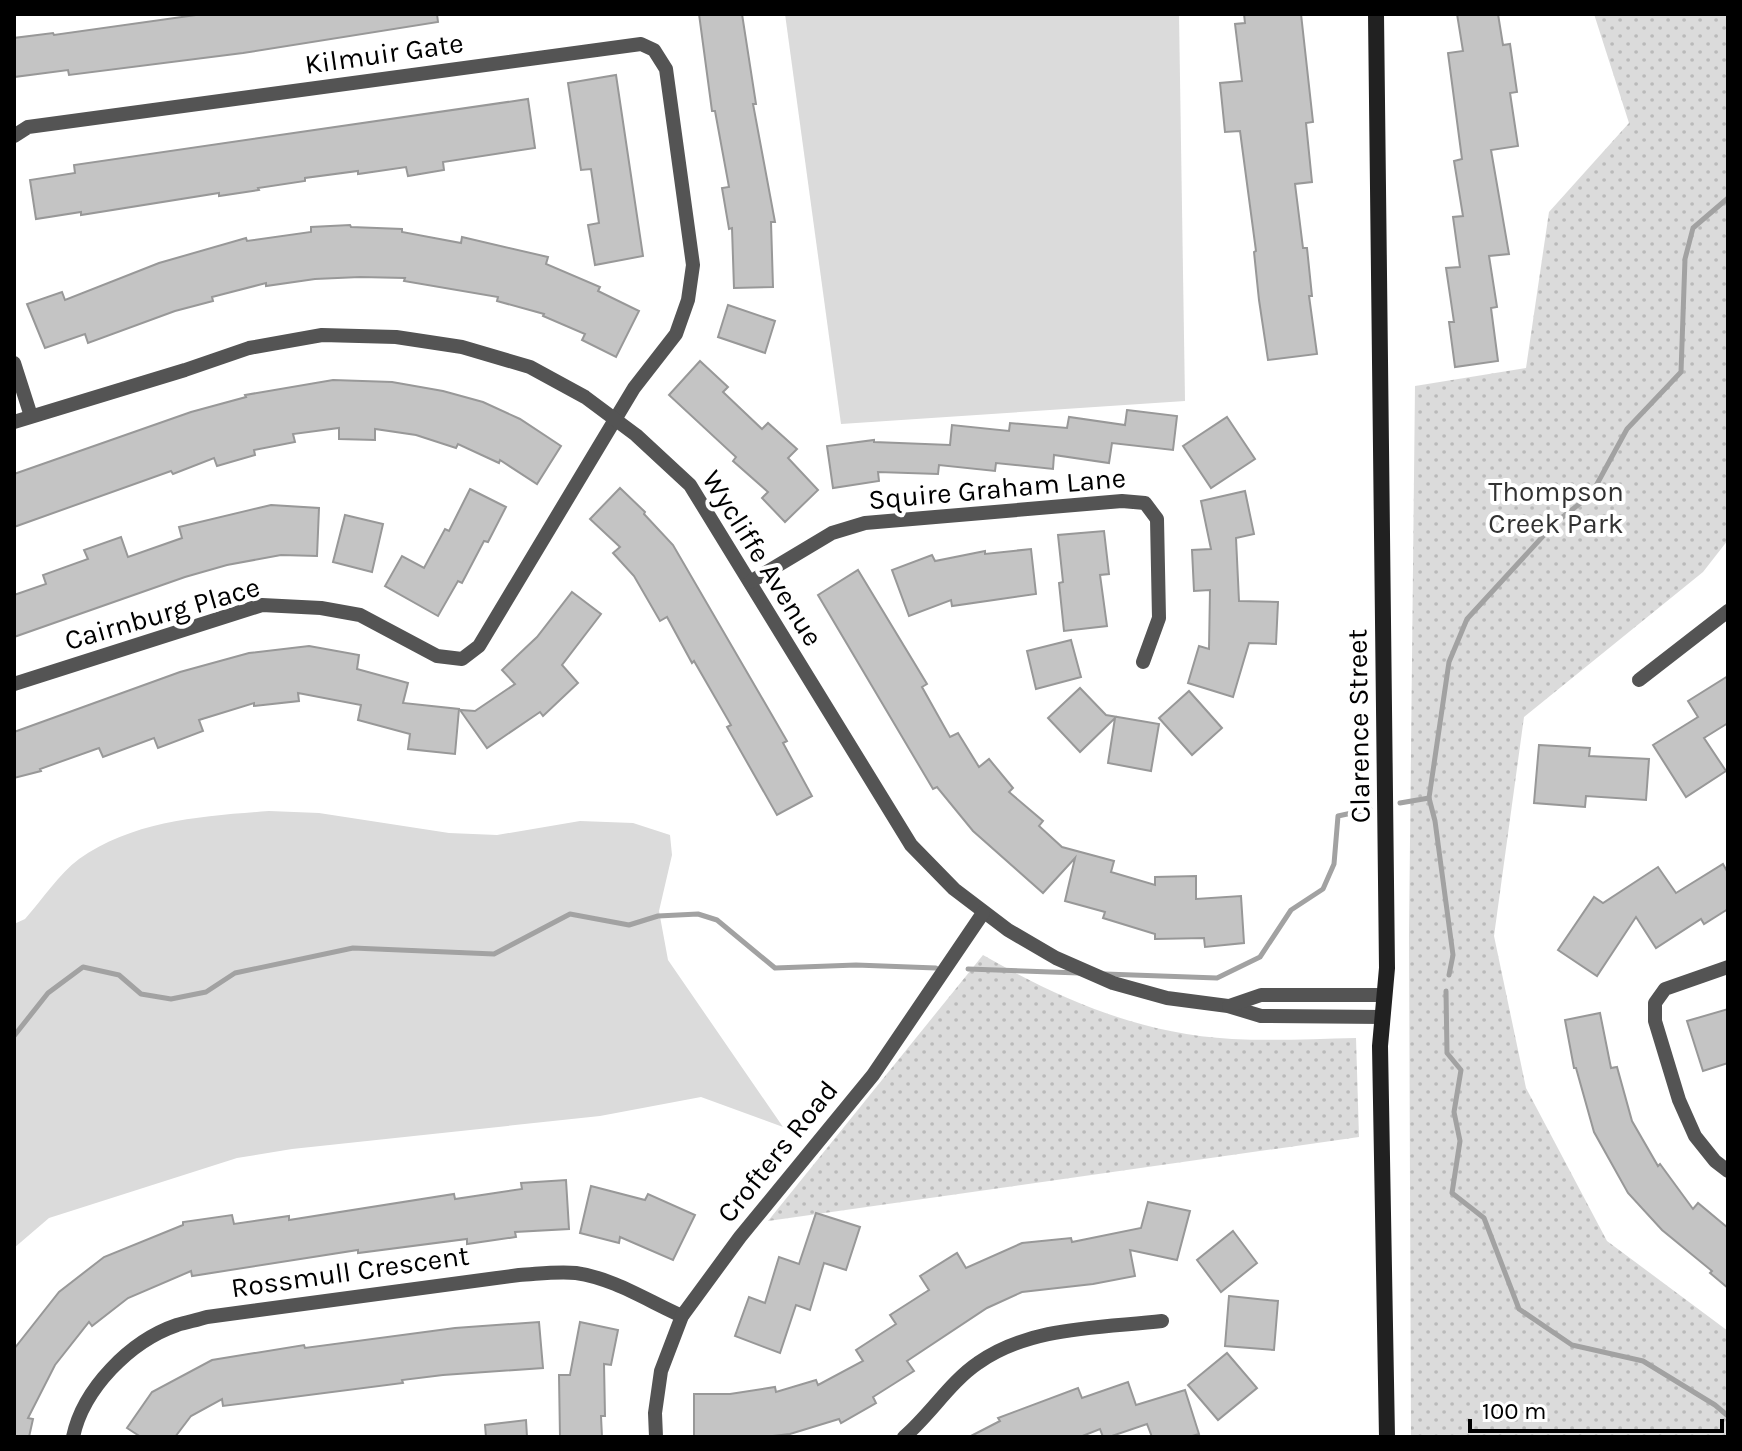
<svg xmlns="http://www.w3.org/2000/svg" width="1742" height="1451" viewBox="0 0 1742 1451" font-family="Karla,sans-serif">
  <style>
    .grass { fill: #dbdbdb }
    .park { fill: url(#park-dots) }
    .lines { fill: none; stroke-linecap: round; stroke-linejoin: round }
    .stream { stroke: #a2a2a2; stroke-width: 5 }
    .building { fill: #c4c4c4; stroke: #989898; stroke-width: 2 }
    .street { stroke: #545454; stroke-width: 14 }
    .secondary { stroke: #212121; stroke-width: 16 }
    .labels { text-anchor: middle; stroke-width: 8; stroke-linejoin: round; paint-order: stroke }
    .street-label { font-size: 28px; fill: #000; stroke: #fff }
    .park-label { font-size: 28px; fill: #323232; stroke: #fff }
  </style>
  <defs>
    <pattern id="park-dots" width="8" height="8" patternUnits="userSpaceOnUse" patternTransform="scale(2)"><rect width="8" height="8" fill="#dbdbdb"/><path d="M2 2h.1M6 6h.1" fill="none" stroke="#bababa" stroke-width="1.8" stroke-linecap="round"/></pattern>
  </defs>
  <rect width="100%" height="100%" fill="#fff"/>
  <g class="grass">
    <path d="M785,14H1179L1185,401L841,424Z"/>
    <path d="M269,811L319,813L449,833L497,835L580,821L633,823L670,835L672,855L659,911L668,960L783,1127L701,1097L600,1116L292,1149L237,1158L49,1218L14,1248V924L25,919C42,900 59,874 79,859C134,820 204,816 269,811Z"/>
  </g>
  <g class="park">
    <path d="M1594,14H1728V540L1703,572L1524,717L1494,936L1526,1088L1607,1241L1728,1331V1437H1411L1409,933L1415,386L1526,368L1549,212L1629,123Z"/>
    <path d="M983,955C1061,1000 1141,1034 1232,1039C1273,1041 1315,1039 1356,1038L1359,1137L768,1221Z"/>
  </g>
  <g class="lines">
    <g class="stream">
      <path d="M1400,803L1429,798"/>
      <path d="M968,969L1079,973"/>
      <path d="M1105,974L1217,978L1260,957L1291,910L1323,889L1334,864L1338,816L1370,809"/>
      <path d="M1449,975L1453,955L1435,821L1429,798L1449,662L1467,619L1556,522L1591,495L1627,429L1681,372L1685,259L1693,228L1728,198"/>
      <path d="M1446,991L1447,1053L1461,1070L1454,1112L1460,1141L1452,1193L1484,1218L1519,1309L1572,1345L1643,1361L1715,1405L1728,1416"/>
      <path d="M14,1036L48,993L83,967L119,975L141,994L171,999L206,992L235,973L353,948L494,954L570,914L629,925L658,916L698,914L717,920L775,968L856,965L936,968"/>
    </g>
  </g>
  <g class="building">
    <path d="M203,14H437L438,22L243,53L69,75L68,70L14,77V38L53,33L54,35Z"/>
    <path d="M699,14H742L756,104H753L775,222H771L773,287L734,288L732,228L729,229L722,188L729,187L715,111H712Z"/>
    <path d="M1244,14H1301L1313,122L1306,123L1312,182L1295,184L1303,248H1307L1312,296H1309L1317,354L1268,360L1259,300L1254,252L1256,251L1240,131L1225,132L1220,83L1242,81L1235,24L1245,23Z"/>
    <path d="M1457,14H1498L1503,45L1510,44L1517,92L1510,93L1518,146L1491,150L1509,254L1489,256L1497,307L1491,308L1498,361L1455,367L1449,322H1454L1446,268L1460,267L1453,217L1463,216L1454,161L1462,159L1448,53L1463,51Z"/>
    <path d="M616,75L643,256L595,265L588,225L599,223L591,169L581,170L568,83Z"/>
    <path d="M528,99L535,148L443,162L444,170L408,176L406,167L358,174V171L305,178V181L258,188L259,190L219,196V193L81,215V212L36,219L30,180L75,173L74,165Z"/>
    <path d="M350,225L351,227L402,229V232L461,243L462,237L548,257L546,264L600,287L598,291L639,311L616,357L582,340L585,334L543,316L544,314L497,301L498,297L404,281L405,278L360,277L315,279L266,286V283L212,297L213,301L175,311L88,343L85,334L45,348L27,304L62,292L65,300L159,263L246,238L247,241L311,232V227Z"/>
    <path d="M728,305L775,321L765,353L718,337Z"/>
    <path d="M700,361L728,387L723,392L762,429L768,423L797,449L788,458L818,490L785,522L762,498L768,492L733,461L736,457L669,395Z"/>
    <path d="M333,380L392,382L443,391L483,402L520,419L561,446L537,484L500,460L499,463L458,444L456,448L416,435L375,429V440L339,439V428L293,434L295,442L254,450L255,455L217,466L214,458L173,474L171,471L14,527V474L191,412L246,397L245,395Z"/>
    <path d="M1127,410L1177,416L1173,450L1112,443L1109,463L1054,455L1053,469L996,463L995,471L939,465L938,474L878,472L879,481L833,488L827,446L874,440V442L950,445L952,425L1009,431L1010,423L1067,428L1069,417L1125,425Z"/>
    <path d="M1227,417L1255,459L1211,488L1183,446Z"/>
    <path d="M620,488L645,512L644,514L673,545L787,741L783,743L812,796L777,815L727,727L731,725L694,661L692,663L667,617L660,621L634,576L613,553L620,547L590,519Z"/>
    <path d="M470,489L506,507L488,542L484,541L462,583L458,581L438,616L385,586L402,556L424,568L445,529L449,531Z"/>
    <path d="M1245,491L1254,534L1236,538L1239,601L1278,602L1276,644L1249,643L1233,697L1188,683L1199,646L1209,649L1210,590L1194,591L1192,550L1211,549L1201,501Z"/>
    <path d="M271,505L319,508L317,556L281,555L227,565L185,577L14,637V595L46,584L43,575L88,559L84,550L121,537L128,557L182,538L179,527Z"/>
    <path d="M345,515L383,524L372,572L333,562Z"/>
    <path d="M1104,531L1109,574L1100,575L1107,626L1064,631L1059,583L1063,582L1058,535Z"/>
    <path d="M1031,549L1036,594L952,606L951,600L909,616L892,570L932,555L935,561L985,551V554Z"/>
    <path d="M858,570L927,684L922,687L950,737L958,733L979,767L989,759L1013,788L1009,792L1043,821L1039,826L1062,847L1114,861L1111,872L1155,885V877L1196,876V899L1241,896L1244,943L1205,947L1204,938L1155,939V934L1103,918L1105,912L1065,901L1075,858L1043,893L973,831L937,787L933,789L818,595Z"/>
    <path d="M572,592L601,614L562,665L578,683L543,716L540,712L487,748L460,710L475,711L515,684L502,670L537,637Z"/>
    <path d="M1071,640L1081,677L1036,689L1027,651Z"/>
    <path d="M309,646L359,655L357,669L408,683L403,703L459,709L455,754L408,749L410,734L358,720L361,705L298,693L299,701L254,706V703L199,720L203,731L158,748L154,738L103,757L99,748L40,769L41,771L14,778V732L180,672L249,653Z"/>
    <path d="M1728,676V723L1704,738L1726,771L1686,797L1653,745L1698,717L1688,701Z"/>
    <path d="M1080,688L1106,715L1159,724L1151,771L1108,763L1115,718L1080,752L1048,718Z"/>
    <path d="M1189,691L1222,728L1192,755L1159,718Z"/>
    <path d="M1539,745L1590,748L1589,756L1649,759L1646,800L1586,796L1585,807L1534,803Z"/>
    <path d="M1723,864L1728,873V909L1704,924L1701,919L1656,948L1636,917L1597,976L1558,950L1594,897L1603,903L1658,867L1676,893Z"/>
    <path d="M1728,1009V1063L1703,1071L1687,1021Z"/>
    <path d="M1600,1013L1611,1068L1617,1067L1632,1121L1658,1166L1660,1164L1693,1209L1698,1203L1728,1228V1288L1710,1273L1712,1271L1662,1230L1628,1193L1594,1132L1576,1068H1574L1565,1020Z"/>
    <path d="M566,1180L569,1229L515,1232L516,1237L467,1244V1239L358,1253V1250L192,1276L191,1271L128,1298L92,1326L89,1322L55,1365L28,1418L33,1419L29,1437H14V1349L59,1292L104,1257L183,1225V1222L232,1215L234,1224L289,1216V1220L454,1194L455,1199L522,1189L521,1183Z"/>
    <path d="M591,1186L645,1200L648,1194L695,1215L673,1260L620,1237L619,1243L580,1233Z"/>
    <path d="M1148,1202L1190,1211L1177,1260L1130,1250L1135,1276L1093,1284L1022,1292L987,1308L907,1361L914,1371L873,1397L876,1403L841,1423L839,1419L790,1434L764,1437H694V1394H730L775,1387L776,1392L816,1380L818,1385L863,1361L856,1350L896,1324L890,1315L929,1290L920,1276L957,1253L966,1268L1022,1243L1071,1238L1072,1242L1141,1228Z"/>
    <path d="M816,1213L860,1227L846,1270L824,1263L810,1310L796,1305L780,1353L735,1336L749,1297L765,1303L779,1257L799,1264Z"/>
    <path d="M1233,1231L1257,1263L1221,1292L1197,1260Z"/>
    <path d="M1229,1296L1278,1301L1274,1350L1225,1346Z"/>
    <path d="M539,1322L543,1368L443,1375L402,1380L403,1383L223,1406L222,1399L191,1416L175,1437H141L127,1428L152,1392L212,1360L304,1345L305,1348L455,1328Z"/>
    <path d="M580,1322L618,1330L611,1365L604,1364L605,1416H601L602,1437H560L559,1375H570Z"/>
    <path d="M1227,1353L1257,1388L1218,1420L1188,1385Z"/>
    <path d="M1128,1382L1136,1405L1185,1390L1199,1434L1189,1437H1152L1147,1424L1109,1437H1103L1100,1429L1080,1437H969L1000,1421L998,1418L1078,1388L1082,1398Z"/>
    <path d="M526,1420L527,1437H486L485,1425Z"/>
  </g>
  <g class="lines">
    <g class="street">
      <path d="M14,136L28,127L641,44L654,50L666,69L693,265L688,300L676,334L634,388L479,646L462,659L437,656L360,615L321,608L262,605L14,684"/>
      <path d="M14,363L31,416"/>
      <path d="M14,422L185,370L249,348L322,335L396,337L462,347L530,367L585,397L636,435L690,485L911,845L954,889L1008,930L1056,958L1113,983L1167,998L1228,1006L1261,1016L1383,1017"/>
      <path d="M750,582L832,533L865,523L1122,501L1145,503L1157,519L1159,618L1143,662"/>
      <path d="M1639,680L1728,611"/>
      <path d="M1728,967L1665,989L1655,1003V1021L1679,1100L1695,1136L1715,1161L1728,1171"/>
      <path d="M1229,1006L1261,995H1385"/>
      <path d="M73,1437C83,1389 130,1341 177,1325C187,1322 197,1320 207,1317L519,1275C538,1274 557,1271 576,1273C613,1278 648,1301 682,1316"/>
      <path d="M656,1437L655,1413L661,1371L682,1316L740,1237L873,1075L983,913"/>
      <path d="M904,1437C930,1415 950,1382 978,1363C1030,1326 1101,1328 1162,1321"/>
    </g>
    <path class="secondary" d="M1376,14L1387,968L1380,1046L1387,1437"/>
  </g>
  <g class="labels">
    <g class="street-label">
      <text transform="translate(384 53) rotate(-8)" y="10">Kilmuir Gate</text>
      <text transform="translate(997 488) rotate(-5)" y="10">Squire Graham Lane</text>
      <text transform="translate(763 558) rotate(58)" y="10">Wycliffe Avenue</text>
      <text transform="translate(162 613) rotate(-16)" y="10">Cairnburg Place</text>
      <text transform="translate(1358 726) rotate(-91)" y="10">Clarence Street</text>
      <text transform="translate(777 1151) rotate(-51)" y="10">Crofters Road</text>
      <text transform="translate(350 1271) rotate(-8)" y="10">Rossmull Crescent</text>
    </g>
    <g class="park-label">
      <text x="1556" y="501">Thompson<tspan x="1556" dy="32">Creek Park</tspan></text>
    </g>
  </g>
  <rect width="1742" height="1451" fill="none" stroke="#000000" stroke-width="32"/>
  <path d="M1470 1419v12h252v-12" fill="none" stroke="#000000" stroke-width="4"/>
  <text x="1482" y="1419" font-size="24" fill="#000000" stroke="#ffffff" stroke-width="6" paint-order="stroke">100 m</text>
</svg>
